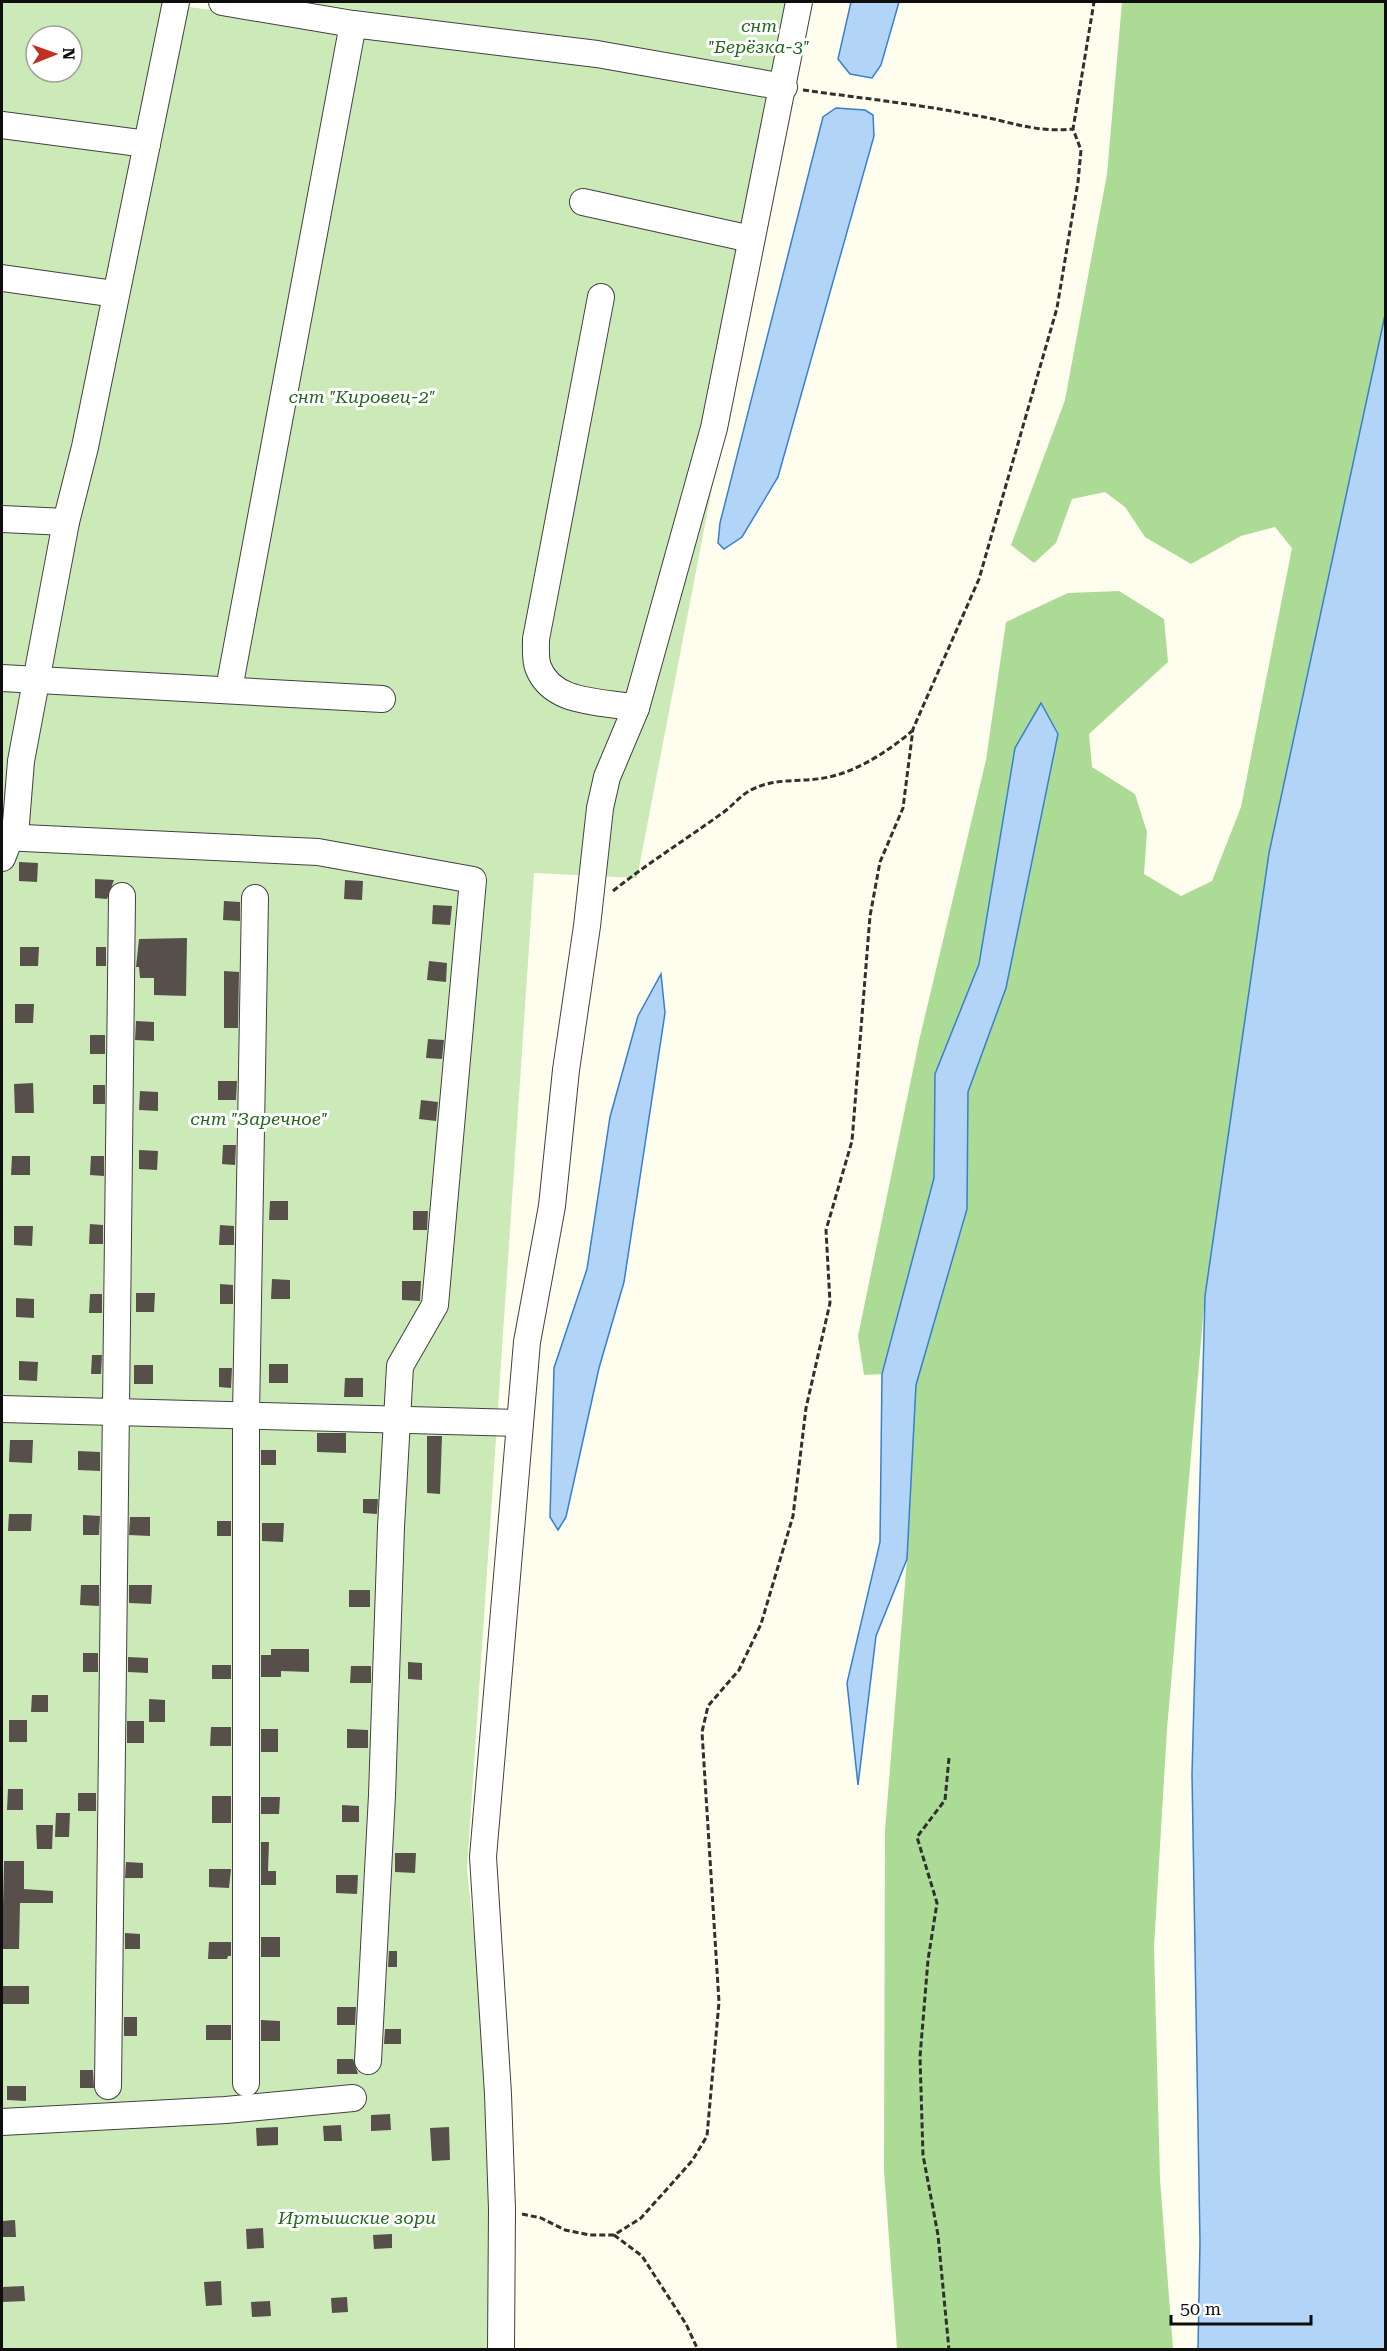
<svg xmlns="http://www.w3.org/2000/svg" width="1387" height="2351" viewBox="0 0 1387 2351" font-family="'Roboto Serif',serif">
  <style>
    .green { fill: #cbeab7; fill-rule: evenodd }
    .forest { fill: #acdb96 }
    .water { fill: #b2d4f7; stroke: #377fd0; stroke-width: 1.5 }
    .building { fill: #57504a }
    .lines { fill: none; stroke-linecap: round; stroke-linejoin: round }
    .minor-casing { stroke: #414141; stroke-width: 28 }
    .path { stroke: #303030; stroke-width: 3; stroke-dasharray: 6 3; stroke-linecap: butt }
    .minor { stroke: #fff; stroke-width: 26 }
    .labels { text-anchor: middle; stroke-width: 6; stroke-linejoin: round; paint-order: stroke }
    .park-label { font-size: 18px; font-style: italic; fill: #22671c; stroke: #fff }
  </style>
  <rect width="100%" height="100%" fill="#fffeee"/>
  <g class="green">
    <path d="M2,2H155L788,93L637,878L534,873L467,1869L489,2075L494,2349L2,2350ZM36,36H72V72H36Z"/>
    <path d="M305,2H805L791,77Z"/>
  </g>
  <path class="forest" d="M1122,2H1385V315L1269,853L1205,1296L1167,1729L1154,1947L1160,2179L1173,2349H897L884,2170L885,1830L907,1559L916,1385L967,1209L968,1092L1006,988L1015,748L979,964L935,1074L934,1178L882,1374L864,1375L858,1336L919,1041L986,760L1006,622L1068,593L1119,591L1164,619L1168,662L1089,734L1092,767L1135,794L1147,832L1144,874L1181,896L1212,881L1241,807L1292,548L1275,527L1241,536L1191,564L1145,537L1125,507L1105,492L1072,499L1056,543L1034,563L1011,545L1065,400L1107,174Z"/>
  <g class="water">
    <path d="M851,2H899L881,65L872,78L850,74L838,59Z"/>
    <path d="M836,108L865,110L873,115L874,136L778,477L742,537L724,549L718,543L720,523L823,117Z"/>
    <path d="M1385,315V2349H1198L1200,2242L1192,1774L1205,1296L1269,853Z"/>
    <path d="M1041,703L1058,734L1006,988L968,1092L967,1209L916,1385L907,1559L876,1636L858,1785L847,1683L880,1542L882,1374L934,1178L935,1074L979,964L1015,748Z"/>
    <path d="M661,974L665,1013L624,1282L599,1368L566,1517L558,1530L550,1517L554,1368L587,1269L610,1117L638,1016Z"/>
  </g>
  <g class="building">
    <path d="M19,862L38,863L37,882L19,881Z"/>
    <path d="M95,879L114,880L107,899L95,898Z"/>
    <path d="M345,880L363,881L362,900L344,899Z"/>
    <path d="M224,901L240,902V921L223,920Z"/>
    <path d="M433,905L452,906L450,925L432,924Z"/>
    <path d="M187,938L186,996L154,995V978H140L139,967H136L139,939Z"/>
    <path d="M20,947H39L38,966H20Z"/>
    <rect x="96" y="947" width="10" height="19"/>
    <path d="M429,961L447,963L446,982L427,980Z"/>
    <path d="M224,971L239,972L238,1028H224Z"/>
    <path d="M15,1004H34L33,1023H15Z"/>
    <path d="M136,1021L154,1022V1041L135,1040Z"/>
    <rect x="90" y="1035" width="15" height="19"/>
    <path d="M428,1039L444,1040L442,1059L426,1058Z"/>
    <path d="M218,1081H237L236,1100H218Z"/>
    <path d="M33,1083L34,1113H15L14,1084Z"/>
    <rect x="93" y="1085" width="12" height="19"/>
    <path d="M140,1091L158,1092V1111L139,1110Z"/>
    <path d="M421,1100L438,1102L436,1121L419,1119Z"/>
    <path d="M223,1145H236L235,1165L222,1164Z"/>
    <path d="M139,1150L158,1151L157,1170L139,1169Z"/>
    <path d="M12,1156H30V1175H11Z"/>
    <path d="M91,1156H104V1176L90,1175Z"/>
    <path d="M270,1201H288V1220H269Z"/>
    <path d="M413,1211H428L427,1230H413Z"/>
    <path d="M90,1224L103,1225V1244H89Z"/>
    <path d="M220,1225L234,1226V1245H219Z"/>
    <path d="M14,1226H33L32,1246L14,1245Z"/>
    <path d="M272,1279L290,1280V1299H271Z"/>
    <path d="M402,1281H421L420,1301L402,1300Z"/>
    <path d="M220,1284L233,1285V1304H220Z"/>
    <path d="M136,1293H155L154,1312H136Z"/>
    <path d="M90,1294H102V1313H89Z"/>
    <path d="M16,1298L34,1299V1318L16,1317Z"/>
    <path d="M92,1355H102L101,1374H91Z"/>
    <path d="M19,1361L38,1362L37,1381L19,1380Z"/>
    <rect x="269" y="1364" width="19" height="19"/>
    <rect x="134" y="1365" width="19" height="19"/>
    <path d="M219,1368H232L231,1388L219,1387Z"/>
    <path d="M345,1378H363V1397H344Z"/>
    <path d="M317,1433H346V1453L317,1452Z"/>
    <path d="M427,1436H442L440,1494L427,1493Z"/>
    <path d="M10,1440H33L32,1463L9,1462Z"/>
    <rect x="261" y="1450" width="15" height="15"/>
    <path d="M78,1451L100,1452V1471L78,1470Z"/>
    <path d="M363,1499H378L377,1514L363,1513Z"/>
    <path d="M9,1514H32L31,1531H8Z"/>
    <path d="M83,1515L100,1516L99,1535H83Z"/>
    <path d="M130,1517H150V1536L129,1535Z"/>
    <rect x="217" y="1521" width="14" height="15"/>
    <path d="M262,1523H284L283,1542L262,1541Z"/>
    <path d="M81,1585H99V1606L80,1605Z"/>
    <path d="M129,1585H152L151,1604L129,1603Z"/>
    <rect x="349" y="1590" width="21" height="17"/>
    <path d="M271,1649H309V1672L281,1671V1677H261V1655H271Z"/>
    <rect x="83" y="1653" width="15" height="19"/>
    <path d="M128,1657L148,1658V1673L128,1672Z"/>
    <path d="M408,1662L422,1663V1680L408,1679Z"/>
    <rect x="212" y="1665" width="19" height="14"/>
    <path d="M351,1666H371V1683H350Z"/>
    <path d="M32,1695H48V1712H31Z"/>
    <path d="M149,1699L165,1700V1722H149Z"/>
    <rect x="9" y="1720" width="18" height="22"/>
    <rect x="127" y="1721" width="17" height="22"/>
    <path d="M211,1727H231V1746H210Z"/>
    <rect x="261" y="1729" width="17" height="23"/>
    <path d="M347,1729L368,1730V1748H347Z"/>
    <path d="M8,1789H23V1810H7Z"/>
    <rect x="78" y="1793" width="18" height="18"/>
    <rect x="212" y="1796" width="19" height="27"/>
    <path d="M261,1797H280L279,1814H261Z"/>
    <path d="M342,1805L359,1806V1822H342Z"/>
    <path d="M56,1813H70L69,1837H55Z"/>
    <path d="M36,1825H53L52,1849H37Z"/>
    <path d="M261,1842H269L268,1871H276V1885H261Z"/>
    <path d="M395,1853H416L415,1873L395,1872Z"/>
    <path d="M4,1861H24V1889L53,1891V1903H20L19,1949H2Z"/>
    <path d="M126,1862L143,1863V1878H125Z"/>
    <path d="M209,1869H231L229,1888L209,1887Z"/>
    <path d="M336,1875H358L357,1894L336,1893Z"/>
    <path d="M125,1933L140,1934V1949H125Z"/>
    <rect x="261" y="1937" width="19" height="20"/>
    <path d="M209,1942H231V1956H228L227,1959H208Z"/>
    <path d="M389,1951H397V1967H388Z"/>
    <rect x="3" y="1986" width="26" height="18"/>
    <path d="M337,2007H356L355,2025H337Z"/>
    <rect x="124" y="2017" width="13" height="19"/>
    <path d="M261,2020L280,2021V2041H261Z"/>
    <rect x="206" y="2025" width="25" height="15"/>
    <path d="M385,2029H401V2044H384Z"/>
    <path d="M337,2059H353L358,2074H337Z"/>
    <path d="M80,2070H93L94,2088H80Z"/>
    <path d="M7,2086H26V2101L7,2100Z"/>
    <path d="M390,2114L391,2130L371,2131V2115Z"/>
    <path d="M341,2125L342,2141H324L323,2126Z"/>
    <path d="M278,2127V2145L257,2146L256,2128Z"/>
    <path d="M449,2127L450,2160L432,2161L430,2128Z"/>
    <path d="M15,2220L16,2237H2V2221Z"/>
    <path d="M263,2228L264,2248L247,2249L246,2229Z"/>
    <path d="M392,2234V2248L374,2249L373,2235Z"/>
    <path d="M221,2281L222,2305L206,2306L204,2282Z"/>
    <path d="M24,2286L25,2301L3,2302L2,2287Z"/>
    <path d="M347,2297L348,2312L332,2313L331,2298Z"/>
    <path d="M270,2301L271,2316L252,2317L251,2302Z"/>
  </g>
  <g class="lines">
    <g class="minor-casing">
      <g id="minor">
        <path d="M222,2L353,24L597,54L784,87"/>
        <path d="M2,125L147,144"/>
        <path d="M583,202L751,239"/>
        <path d="M2,278L115,294"/>
        <path d="M601,297L536,639C536,648 535,659 538,667C552,705 602,701 636,708"/>
        <path d="M2,519L66,522"/>
        <path d="M2,678L382,699"/>
        <path d="M229,689L353,24"/>
        <path d="M2,837L318,852L473,880L435,1305L400,1366L391,1527L382,1795L368,2061"/>
        <path d="M2,858L16,823L21,761L66,522L85,447L176,2"/>
        <path d="M2,1409L520,1423"/>
        <path d="M246,2083V1416L255,898"/>
        <path d="M108,2086L122,896"/>
        <path d="M2,2122L226,2110L353,2098"/>
        <path d="M501,2350L502,2209L498,2094L483,1857L527,1342L552,1206L566,1070L587,926L600,808L607,777L636,708L714,428L799,2"/>
      </g>
    </g>
    <g class="path">
      <path d="M803,90C860,98 917,104 973,115C1010,121 1034,133 1073,129"/>
      <path d="M613,891C648,863 685,840 721,814C732,807 741,794 753,789C778,777 803,783 829,777C858,771 890,750 912,731"/>
      <path d="M949,1758L945,1800L917,1837L937,1903L928,1960L920,2057L923,2155L938,2235L949,2350"/>
      <path d="M522,2214L541,2218L565,2230L590,2235H614L641,2218L692,2161L707,2136L719,2002L702,1732L708,1706L739,1670L761,1624L793,1516L806,1408L830,1303L826,1230L852,1141L870,916L880,862L903,808L913,729L979,579L1057,308L1078,182L1081,150L1073,129L1094,2"/>
      <path d="M614,2235L642,2256L686,2324L698,2350"/>
    </g>
    <use href="#minor" class="minor"/>
  </g>
  <g class="labels">
    <g class="park-label">
      <text x="759" y="32">снт<tspan x="759" dy="21">"Берёзка-3"</tspan></text>
      <text x="362" y="403">снт "Кировец-2"</text>
      <text x="259" y="1125">снт "Заречное"</text>
      <text x="357" y="2224">Иртышские зори</text>
    </g>
  </g>
  <rect width="1387" height="2351" fill="none" stroke="#0e0e0e" stroke-width="6"/>
  <g transform="translate(54 54) rotate(89)"><circle r="28" fill="#ffffff" stroke="#9f9f9f" stroke-width="1.5"/>
  <path d="M0-4.5L10 22L0 15L-10 22Z" fill="#c03023"/>
  <text y="-9" font-size="16" font-weight="bold" text-anchor="middle" fill="#0e0e0e">N</text>
  </g>
  <path d="M1171 2315v9h140v-9" fill="none" stroke="#0e0e0e" stroke-width="3"/>
  <text x="1180" y="2315" font-size="18" fill="#0e0e0e" stroke="#ffffff" stroke-width="4.5" paint-order="stroke">50 m</text>
</svg>
